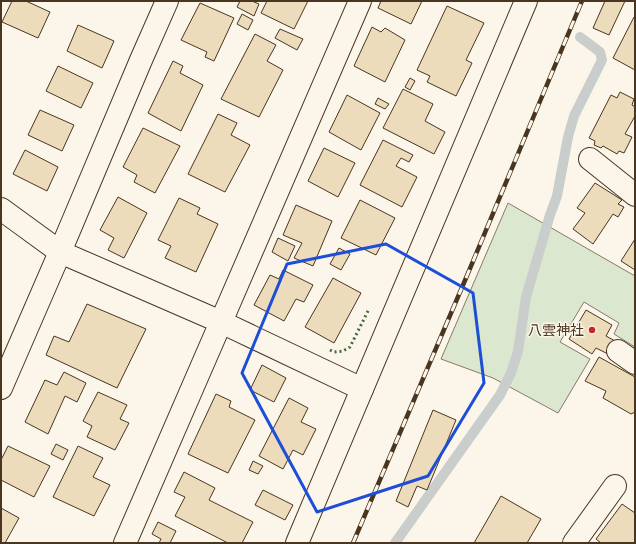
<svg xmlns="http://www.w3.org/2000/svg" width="636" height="544" viewBox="0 0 636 544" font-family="'Source Sans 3','Noto Sans JP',sans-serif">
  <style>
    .green { fill: #dce7d0; stroke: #887966 }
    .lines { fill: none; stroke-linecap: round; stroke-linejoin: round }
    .stream { stroke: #c9cecd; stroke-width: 10 }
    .building { fill: #ecdcbc; stroke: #4a3520 }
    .minor-casing { stroke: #4a3520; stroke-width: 24 }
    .minor { stroke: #fbf6e9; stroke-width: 22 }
    .rail-casing { stroke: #4a3520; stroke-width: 4.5 }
    .rail { stroke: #fbf6e9; stroke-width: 3; stroke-dasharray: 9; stroke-linecap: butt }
    .hedge { stroke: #436837; stroke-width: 3; stroke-dasharray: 2 3; stroke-linecap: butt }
    .marked { fill: none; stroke: #1d4ed8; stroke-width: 3; stroke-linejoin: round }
    .poi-dot { fill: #c62828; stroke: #fbf6e9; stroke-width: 1.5 }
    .labels { text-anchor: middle; stroke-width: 3; stroke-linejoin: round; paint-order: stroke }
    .poi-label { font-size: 14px; fill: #4a3520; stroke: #fbf6e9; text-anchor: end }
  </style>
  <rect width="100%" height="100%" fill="#fbf6e9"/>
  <path class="green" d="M508,203L635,276V347L614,334L619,323L584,302L560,342L590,359L558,413L493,378L441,359Z"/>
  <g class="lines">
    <path class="stream" d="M395,543L500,395L511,373L518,351L526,297L550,215L557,196L568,137L574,116L602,60L600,52L580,37"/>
  </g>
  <g class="building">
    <path d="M12,1H26L50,12L38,38L2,22Z"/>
    <path d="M240,1H252L259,4L254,16L237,7Z"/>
    <path d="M267,1H308L294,29L261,13Z"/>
    <path d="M381,1H422L411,24L378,8Z"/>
    <path d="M605,1H625L609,35L593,28Z"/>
    <path d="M200,3L234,18L214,61L205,57L207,52L181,40Z"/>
    <path d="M447,6L484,23L466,60L472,63L456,96L427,82L430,76L417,70Z"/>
    <path d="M242,14L253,20L248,30L237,24Z"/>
    <path d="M634,17L635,18V70L613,58Z"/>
    <path d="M78,25L114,41L102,68L67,51Z"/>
    <path d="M372,27L381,32L385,28L405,40L385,82L354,66Z"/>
    <path d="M280,29L303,39L297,50L275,38Z"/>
    <path d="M255,34L276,45L267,61L283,70L259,117L221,99Z"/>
    <path d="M173,61L183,66L180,73L203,85L181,131L148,113Z"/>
    <path d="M58,66L93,83L81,108L46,91Z"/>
    <path d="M410,78L415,81L410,90L405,87Z"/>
    <path d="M403,89L433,104L425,121L445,132L434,154L383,128Z"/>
    <path d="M620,92L634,99L632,105L635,107V116L625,134L632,137L624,153L619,151L617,154L603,146L601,148L594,145L595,141L589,138L611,95L617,98Z"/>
    <path d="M347,95L380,113L361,150L329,132Z"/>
    <path d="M378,98L389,104L385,109L375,104Z"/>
    <path d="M40,110L74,125L62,151L28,135Z"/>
    <path d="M218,114L237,123L231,135L250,145L225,192L188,174Z"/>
    <path d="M143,128L180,146L155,193L134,182L137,175L123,167Z"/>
    <path d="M383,140L413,155L409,162L401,158L396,166L417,177L402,207L360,185Z"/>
    <path d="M324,148L355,163L338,197L308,181Z"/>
    <path d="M25,150L58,167L47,191L13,174Z"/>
    <path d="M595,183L622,200L618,204L624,207L618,217L613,214L593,244L573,229L585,213L577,208Z"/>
    <path d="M118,197L147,213L124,258L108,250L114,238L100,230Z"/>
    <path d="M179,198L200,208L197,214L218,224L196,272L165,258L171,246L158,240Z"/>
    <path d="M360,200L395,218L376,255L341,238Z"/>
    <path d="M296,205L332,221L313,266L294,258L302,243L283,235Z"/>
    <path d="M278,238L295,246L288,261L272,252Z"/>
    <path d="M635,239V270L621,261Z"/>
    <path d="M339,248L350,254L341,270L330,264Z"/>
    <path d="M283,270L313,285L304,302L296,299L284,321L254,305L270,275L279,279Z"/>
    <path d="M333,278L361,293L334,343L305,327Z"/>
    <path d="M87,304L146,329L117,388L46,355L54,336L69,342Z"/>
    <path d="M586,310L612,325L606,336L615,341L608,354L596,348L592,354L569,339Z"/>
    <path d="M599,357L635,377V412L631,414L603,398L606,391L585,381Z"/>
    <path d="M262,365L286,378L274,402L250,390Z"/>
    <path d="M64,372L86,383L77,402L65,396L48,434L25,422L45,380L57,385Z"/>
    <path d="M98,392L127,405L120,419L129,423L115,450L87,437L92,426L83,421Z"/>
    <path d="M216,394L231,401L229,407L255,420L228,473L188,454Z"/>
    <path d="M289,398L308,408L301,422L316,429L303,455L293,450L283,469L259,456Z"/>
    <path d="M433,410L456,420L427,490L417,486L408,507L396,501Z"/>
    <path d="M56,444L68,450L63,460L51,454Z"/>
    <path d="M8,446L50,466L34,497L1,480V460Z"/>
    <path d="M78,446L103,458L93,477L110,485L94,516L53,497Z"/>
    <path d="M253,461L263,466L258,474L249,470Z"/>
    <path d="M184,472L215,488L209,500L253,522L242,543H228L175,516L185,497L174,492Z"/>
    <path d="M263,490L293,505L285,520L255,505Z"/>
    <path d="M501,496L541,519L527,543H474Z"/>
    <path d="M622,504L635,513V543H601L596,539Z"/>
    <path d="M1,508L19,518L5,543H1Z"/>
    <path d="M158,522L176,531L170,543H159L161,539L152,534Z"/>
  </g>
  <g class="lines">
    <g class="minor-casing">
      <g id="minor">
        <path d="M590,159L635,195"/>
        <path d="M1,209L60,252L221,322L362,389"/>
        <path d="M618,351L635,363"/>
        <path d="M1,388L60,252L141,60L167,1"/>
        <path d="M125,543L221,322L360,1"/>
        <path d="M297,543L526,1"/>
        <path d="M574,543L615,486"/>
      </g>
    </g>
    <use href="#minor" class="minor"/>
    <g class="rail-casing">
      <path id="rail" d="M353,543L466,278L582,1"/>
    </g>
    <use href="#rail" class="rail"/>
    <path class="hedge" d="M330,350L334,352L343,351L350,347L369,309"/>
  </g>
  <path class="marked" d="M386,244L473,293L484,383L428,476L317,512L242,373L287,264Z"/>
  <circle class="poi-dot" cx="592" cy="330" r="4"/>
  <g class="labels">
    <g class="poi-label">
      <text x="584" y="335">八雲神社</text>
    </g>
  </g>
  <rect width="636" height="544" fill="none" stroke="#4a3520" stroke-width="4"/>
</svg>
